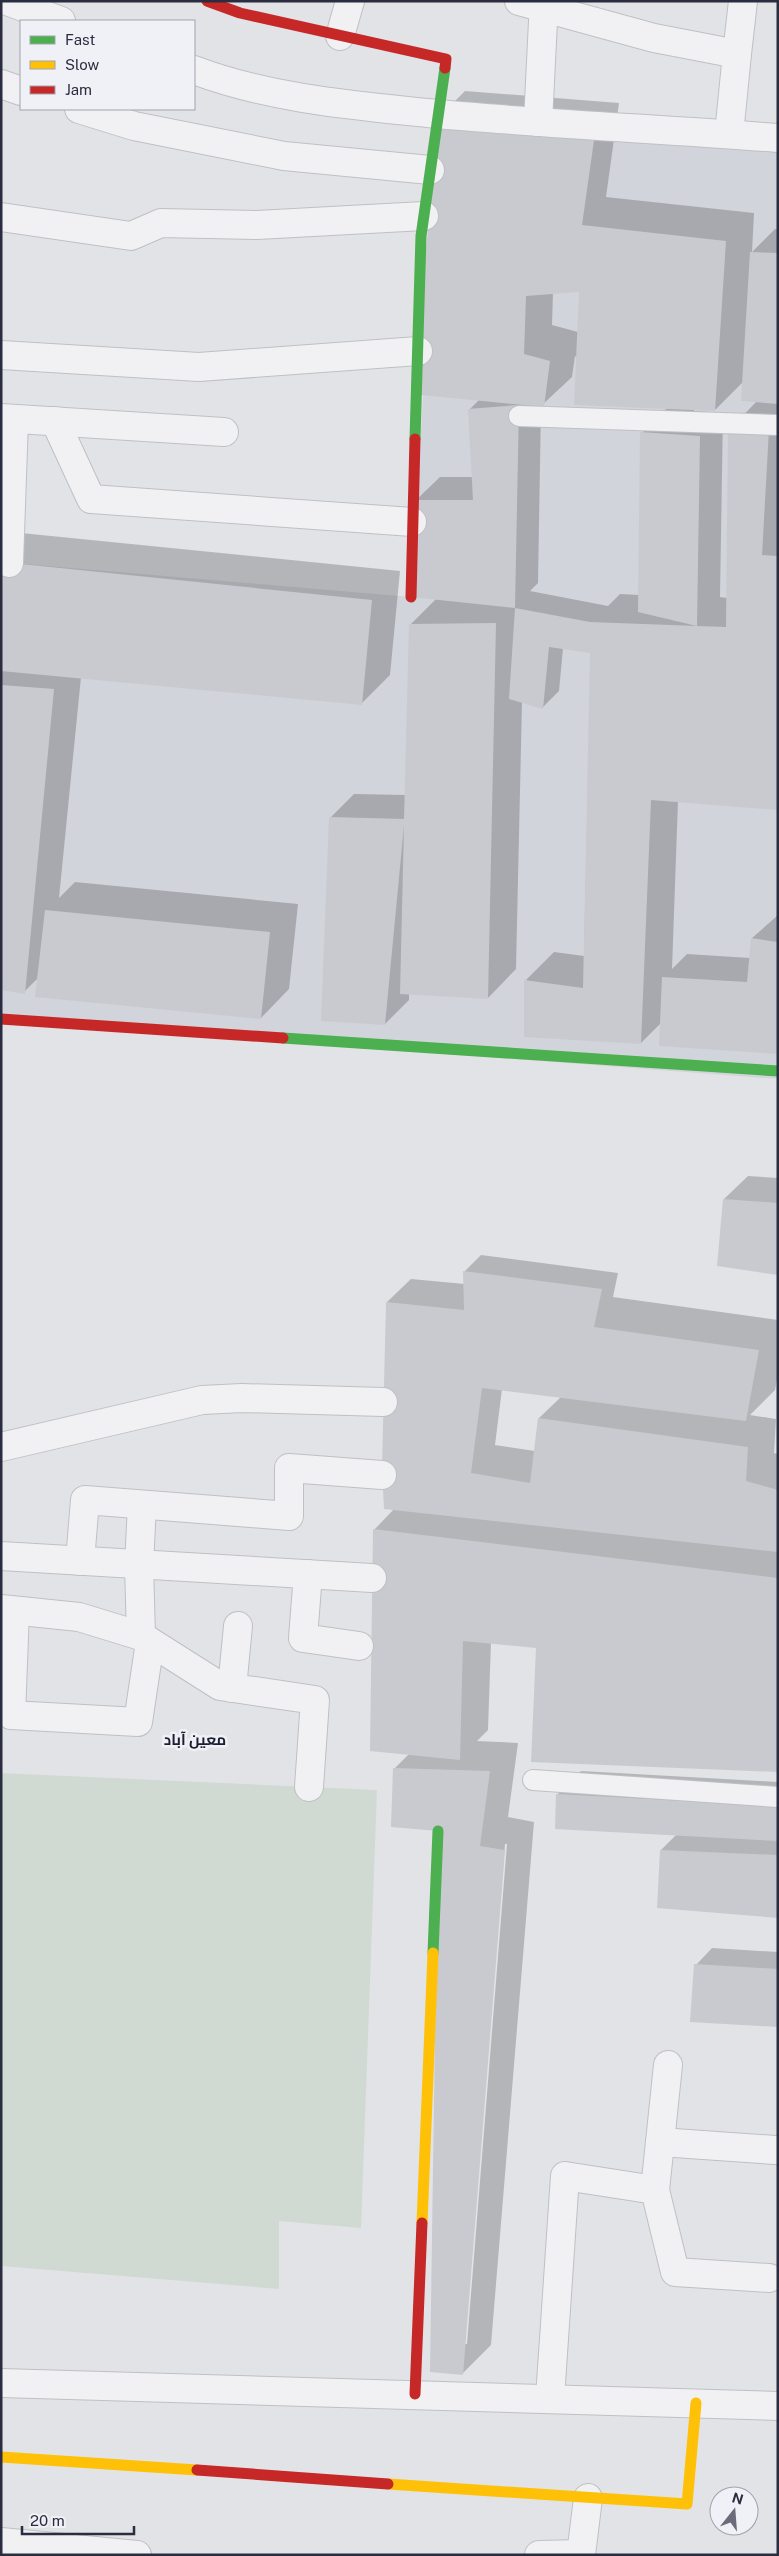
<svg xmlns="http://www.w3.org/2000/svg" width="779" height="2556" viewBox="0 0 779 2556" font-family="'Public Sans',Cairo,sans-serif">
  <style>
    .built { fill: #d2d4db }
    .green { fill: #d1dad2 }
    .shadow { fill: #0003; fill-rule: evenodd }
    .building { fill: #c9cacf }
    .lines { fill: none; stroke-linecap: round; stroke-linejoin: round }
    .lane-casing { stroke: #bfc0c3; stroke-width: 22 }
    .street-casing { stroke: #bfc0c3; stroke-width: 30 }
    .lane { stroke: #f1f1f4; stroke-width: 20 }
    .street { stroke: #f1f1f4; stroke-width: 28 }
    .fast { stroke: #4caf50; stroke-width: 11 }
    .slow { stroke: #ffc107; stroke-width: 11 }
    .jam { stroke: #c62828; stroke-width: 11 }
    .labels { text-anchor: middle; stroke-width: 5; stroke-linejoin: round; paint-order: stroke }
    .neighbourhood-label { font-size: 15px; font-weight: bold; fill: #1c1f30; stroke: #f0f1f6 }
  </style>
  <rect width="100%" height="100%" fill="#e2e3e6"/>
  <path class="built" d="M440,114L778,137V1079L1,1020V562L411,597Z"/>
  <path class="green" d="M1,1773L377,1790L361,2228L279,2221V2289L1,2266Z"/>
  <g class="shadow">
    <path d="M465,91L619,103L606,197L754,213L752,252L775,229H778V809L678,801L672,969L687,954L750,958L752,938L778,915V1052L661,1023L641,1043L526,980L554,952L584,956L591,652L563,648L559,691L542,708L522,702L516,969L488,998L409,993V1000L385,1024L330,818L354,794L406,795L410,625L436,599L416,500L440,477H473L470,409L479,400L441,115ZM580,290L578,332L552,325L553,292ZM575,356L667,408L642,433L639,595L620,594L608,606L530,591L538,583L541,406L572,377ZM744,381L757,401L729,430L727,598L720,597L723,413L694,411V409L715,410Z"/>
    <path d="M1,531L400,571L390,675L361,704L81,677L59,898L75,882L298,904L289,989L261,1018L38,978L24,992L1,989Z"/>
    <path d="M748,1176L778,1178V1273L724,1199Z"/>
    <path d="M481,1255L618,1273L613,1297L778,1320V1374L775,1390L750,1415L776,1419L774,1453L778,1454V1771L537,1647L491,1642L488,1730L477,1741L518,1743L508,1817L534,1822L491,2345L462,2374L439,1830L394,1769L409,1754L374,1530L394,1509L387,1302L411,1279L465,1284L464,1272ZM502,1389L561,1397L539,1418L535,1451L495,1445ZM505,1844H507L467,2344H464Z"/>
    <path d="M581,1771L778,1782V1917L661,1850L677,1834L557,1795Z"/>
    <path d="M712,1948L778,1952V2026L696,1965Z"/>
  </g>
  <g class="building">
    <path d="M440,114L596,126L582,225L726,241L715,411L574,405L579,292L526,296L524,354L550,361L544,407L411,394Z"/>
    <path d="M750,252L778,253V404L741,401Z"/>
    <path d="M519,405L515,608L411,597L415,500H473L468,409Z"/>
    <path d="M728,429H769L762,555L778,556V810L651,800L641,1044L524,1037V980L583,988L590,653L549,647L543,709L509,699L515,608L590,622L697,626L638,612L640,432L700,436L697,626L726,627Z"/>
    <path d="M1,562L372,600L362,705L1,671Z"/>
    <path d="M496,623L488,999L400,994L404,825L385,1025L321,1021L329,817L404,819L409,624Z"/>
    <path d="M1,685L54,689L25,994L1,990Z"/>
    <path d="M45,910L270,932L261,1019L35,997Z"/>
    <path d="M751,938L778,942V1054L659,1046L662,977L747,982Z"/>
    <path d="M723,1199L778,1203V1275L717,1266Z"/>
    <path d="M463,1271L602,1289L594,1327L759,1350L746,1421L482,1388L471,1473L530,1483L538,1418L748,1447L746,1481L778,1490V1552L384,1509L382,1467L386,1302L464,1310Z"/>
    <path d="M373,1529L778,1578V1772L531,1762L536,1648L463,1641L460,1760L370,1751Z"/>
    <path d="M393,1768L490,1771L480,1846L505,1850L463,2375L430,2372L438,1831L391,1827Z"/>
    <path d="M556,1794L778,1806V1841L555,1829Z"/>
    <path d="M660,1850L778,1855V1918L657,1908Z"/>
    <path d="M694,1964L778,1969V2027L690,2022Z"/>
  </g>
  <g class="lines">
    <g class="lane-casing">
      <g id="lane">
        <path d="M519,416L778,425"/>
        <path d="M533,1780L778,1797"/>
      </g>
    </g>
    <g class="street-casing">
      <g id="street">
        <path d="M7,1L61,21"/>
        <path d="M519,1L654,38L737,54L729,134"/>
        <path d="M340,36L350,1"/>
        <path d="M737,54L743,1"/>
        <path d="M194,70C268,98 349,105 427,113C544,124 661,129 778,138"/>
        <path d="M1,84L21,91"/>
        <path d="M79,109L134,126L284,156L430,170"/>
        <path d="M538,122L544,1"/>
        <path d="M1,217L131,236L161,223L257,225L424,216"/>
        <path d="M1,355L199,367L418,351"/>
        <path d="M1,418L224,432"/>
        <path d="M55,421L91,499L412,522"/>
        <path d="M9,563L14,419"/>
        <path d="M1,1447L202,1400L242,1398L383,1402"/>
        <path d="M1,1556L372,1578"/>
        <path d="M80,1561L85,1500L289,1516V1468L382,1475"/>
        <path d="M308,1574L303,1638L359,1646"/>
        <path d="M1,1609L79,1617L141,1636L220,1686L315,1700L309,1787"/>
        <path d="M15,1611L11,1715L138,1722L150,1642"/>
        <path d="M141,1636L139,1565L142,1505"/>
        <path d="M232,1688L238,1626"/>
        <path d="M660,2142L775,2150"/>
        <path d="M655,2190L668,2065"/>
        <path d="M1,2383L778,2406"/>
        <path d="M550,2398L565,2176L655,2190L675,2272L769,2278"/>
        <path d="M1,2542L137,2555"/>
        <path d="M539,2555L581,2554"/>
        <path d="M581,2555L588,2498"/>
      </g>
    </g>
    <use href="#lane" class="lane"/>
    <use href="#street" class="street"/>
    <g class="fast">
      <path d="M415,439L421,236L445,68"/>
      <path d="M283,1038L778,1071"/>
      <path d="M433,1953L438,1831"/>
    </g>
    <g class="slow">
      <path d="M422,2223L433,1953"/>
      <path d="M1,2457L197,2470"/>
      <path d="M388,2484L687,2504L696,2403"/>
    </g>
    <g class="jam">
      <path d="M207,1L240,13L446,59L445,68"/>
      <path d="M411,597L415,439"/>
      <path d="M1,1019L283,1038"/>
      <path d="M415,2394L422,2223"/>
      <path d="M197,2470L388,2484"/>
    </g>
  </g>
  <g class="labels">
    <g class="neighbourhood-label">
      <text x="195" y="1745">معین آباد</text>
    </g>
  </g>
  <rect width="779" height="2556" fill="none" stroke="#2a2d3f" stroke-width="5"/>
  <rect x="20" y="20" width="175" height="90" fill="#f0f1f6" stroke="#a1a3ad"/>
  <rect x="30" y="36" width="25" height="8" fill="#4caf50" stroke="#a1a3ad"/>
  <text x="65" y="45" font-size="15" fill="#2a2d3f">Fast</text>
  <rect x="30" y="61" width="25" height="8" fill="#ffc107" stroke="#a1a3ad"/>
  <text x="65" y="70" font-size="15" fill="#2a2d3f">Slow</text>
  <rect x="30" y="86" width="25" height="8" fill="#c62828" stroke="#a1a3ad"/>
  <text x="65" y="95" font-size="15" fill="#2a2d3f">Jam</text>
  <g transform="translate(734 2511) rotate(17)"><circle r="24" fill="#f0f1f6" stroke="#a1a3ad"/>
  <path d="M0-4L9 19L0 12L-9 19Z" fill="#6a6d79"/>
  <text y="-8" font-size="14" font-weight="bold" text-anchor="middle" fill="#2a2d3f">N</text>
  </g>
  <path d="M22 2526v8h112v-8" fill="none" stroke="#2a2d3f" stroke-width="2.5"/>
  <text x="30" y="2526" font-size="15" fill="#2a2d3f" stroke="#f0f1f6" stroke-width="4" paint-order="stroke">20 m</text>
</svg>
